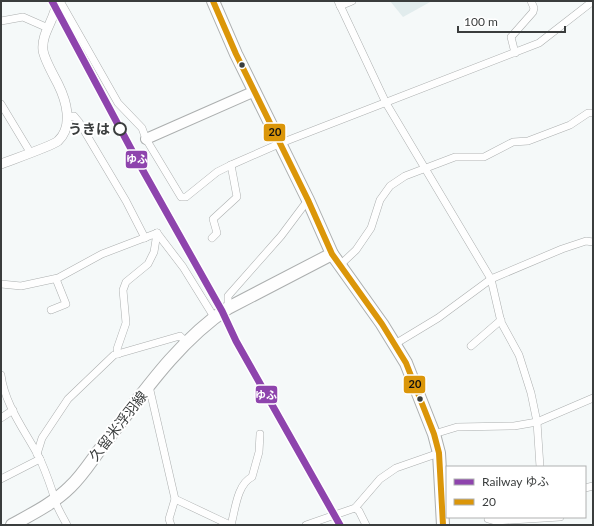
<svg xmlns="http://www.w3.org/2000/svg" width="594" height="526" viewBox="0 0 594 526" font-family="Lato,'Noto Sans JP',sans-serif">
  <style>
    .built { fill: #e1eced }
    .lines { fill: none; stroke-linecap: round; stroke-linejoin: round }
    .minor-casing { stroke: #acafaf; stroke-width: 8 }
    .tertiary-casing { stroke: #acafaf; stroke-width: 10 }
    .secondary-casing { stroke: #acafaf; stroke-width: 12 }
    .primary-casing { stroke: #acafaf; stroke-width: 14 }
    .trunk-casing { stroke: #acafaf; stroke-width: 14 }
    .minor { stroke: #fefefe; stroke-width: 7 }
    .tertiary { stroke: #fefefe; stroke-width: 9 }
    .secondary { stroke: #fefefe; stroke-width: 10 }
    .primary { stroke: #fefefe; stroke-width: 12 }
    .trunk { stroke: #fefefe; stroke-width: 12 }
    .bus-1-casing { stroke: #fff; stroke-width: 9 }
    .bus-1 { stroke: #db9609; stroke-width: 6 }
    .rail-1-casing { stroke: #fff; stroke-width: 10 }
    .rail-1 { stroke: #8e44ad; stroke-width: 7 }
    .bus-dot { fill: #3a3d3d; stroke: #fff; stroke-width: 1.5 }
    .stop-dot { fill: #fff; stroke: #3a3d3d; stroke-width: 2 }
    .labels { text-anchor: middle; stroke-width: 4; stroke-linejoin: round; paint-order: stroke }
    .stop-label { font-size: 14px; font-weight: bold; fill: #3a3d3d; stroke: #fff; text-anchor: end }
    .street-label { font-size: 14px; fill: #3a3d3d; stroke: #fff }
    .line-badge { stroke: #fff; stroke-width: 1.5 }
    .badge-label { font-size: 11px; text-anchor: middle; font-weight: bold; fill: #fff }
    .pale-badge-label { font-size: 11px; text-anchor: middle; font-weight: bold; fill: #111 }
  </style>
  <rect width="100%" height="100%" fill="#f5f9f9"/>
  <path class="built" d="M390,1H432L403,17Z"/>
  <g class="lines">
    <g class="minor-casing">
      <g id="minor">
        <path d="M60,1L118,103L142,128L146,139L181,197H186L217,172L231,165L281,143L539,43L593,1"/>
        <path d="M338,1L386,103L491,279L501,322L519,355L531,393L537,422L540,467"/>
        <path d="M340,6L352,1"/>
        <path d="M1,21L23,17L48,28"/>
        <path d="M515,53L511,37L533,12L534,8L531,1"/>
        <path d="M1,104L30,152"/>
        <path d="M67,117L74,116L79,122L126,201L145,238"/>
        <path d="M157,233L183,267L214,317"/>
        <path d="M212,238L217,233L213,219L237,197L231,165"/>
        <path d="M339,266L356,250L371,228L380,200L390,186L405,176L455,157H484L513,142L528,141L570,125L588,113H593"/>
        <path d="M1,284L21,286L58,278L102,254L157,233"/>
        <path d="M228,308V296L281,236L308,200"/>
        <path d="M51,310L66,304L56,279"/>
        <path d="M395,344L438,318L491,279L562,249L586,241L593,242"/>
        <path d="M471,346L501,320"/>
        <path d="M118,354L117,349L126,323L123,290L126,282L148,264L154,252L157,233"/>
        <path d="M1,375C5,406 26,432 40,459C46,473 51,486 55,500C57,508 63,517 67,525"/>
        <path d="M149,386L175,499L230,525"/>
        <path d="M1,418L13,410"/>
        <path d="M434,434L457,427L514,426L537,422L593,398"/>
        <path d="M37,454L42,438L68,399L114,355L180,336L187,343"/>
        <path d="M1,479L40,459"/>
        <path d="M585,488L593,486"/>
        <path d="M355,508L359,511L366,525"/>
        <path d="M488,519L495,521L560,517"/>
        <path d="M171,525L169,519L175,499"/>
        <path d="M231,525C235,511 237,484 252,477L259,452L260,434"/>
        <path d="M306,525L355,508L380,479L396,468L439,453"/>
      </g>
    </g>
    <g class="tertiary-casing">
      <path id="tertiary" d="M1,164C11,160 52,146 58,141C74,126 66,100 58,84C54,76 44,59 43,50C41,33 56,18 57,1"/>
    </g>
    <g class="secondary-casing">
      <path id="secondary" d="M146,139L255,91"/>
    </g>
    <g class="primary-casing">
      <path id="primary" d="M12,525C32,514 54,503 70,487C83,475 93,458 104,444C141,396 177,342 228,308L332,254"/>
    </g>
    <g class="trunk-casing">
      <path id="trunk" d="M213,1L236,54L308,200L332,254L382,324L406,363L434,434L439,453L443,525"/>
    </g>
    <use href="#minor" class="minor"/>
    <use href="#tertiary" class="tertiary"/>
    <use href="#secondary" class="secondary"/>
    <use href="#primary" class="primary"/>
    <use href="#trunk" class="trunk"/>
    <g class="bus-1-casing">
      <path id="bus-1" d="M213,1L236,54L308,200L332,254L382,324L406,363L434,434L439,453L443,525"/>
    </g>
    <use href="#bus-1" class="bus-1"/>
    <g class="rail-1-casing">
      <path id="rail-1" d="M52,1L137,160L222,311L236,341L340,525"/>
    </g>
    <use href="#rail-1" class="rail-1"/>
  </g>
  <g class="bus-dot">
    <circle cx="242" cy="65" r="3.5"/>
    <circle cx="420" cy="399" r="3.5"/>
  </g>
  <circle class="stop-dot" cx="120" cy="129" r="6"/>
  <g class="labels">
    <g class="stop-label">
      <text x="110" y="134">うきは</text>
    </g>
    <g class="street-label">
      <text transform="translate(118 426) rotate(-52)" y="5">久留米浮羽線</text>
    </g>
  </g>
  <g class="line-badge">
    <rect x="263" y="123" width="23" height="19" rx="4" fill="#db9609"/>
    <rect x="125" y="150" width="23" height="19" rx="4" fill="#8e44ad"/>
    <rect x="403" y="375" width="23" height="19" rx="4" fill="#db9609"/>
    <rect x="255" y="385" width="23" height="19" rx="4" fill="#8e44ad"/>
  </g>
  <g class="badge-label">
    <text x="137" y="163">ゆふ</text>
    <text x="266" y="399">ゆふ</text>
  </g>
  <g class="pale-badge-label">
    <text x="275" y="136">20</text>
    <text x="415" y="388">20</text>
  </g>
  <rect width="594" height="526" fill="none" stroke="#3a3d3d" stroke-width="4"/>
  <rect x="446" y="466" width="140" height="52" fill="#ffffff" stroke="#b0b1b1"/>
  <rect x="454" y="479" width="20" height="6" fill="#8e44ad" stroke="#b0b1b1"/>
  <text x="482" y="486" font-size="12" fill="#3a3d3d">Railway ゆふ</text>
  <rect x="454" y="499" width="20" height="6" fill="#db9609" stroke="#b0b1b1"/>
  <text x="482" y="506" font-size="12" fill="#3a3d3d">20</text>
  <path d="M458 26v6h107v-6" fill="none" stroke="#3a3d3d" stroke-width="2"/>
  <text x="464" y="26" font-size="12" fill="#3a3d3d" stroke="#ffffff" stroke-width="3" paint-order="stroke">100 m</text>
</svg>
